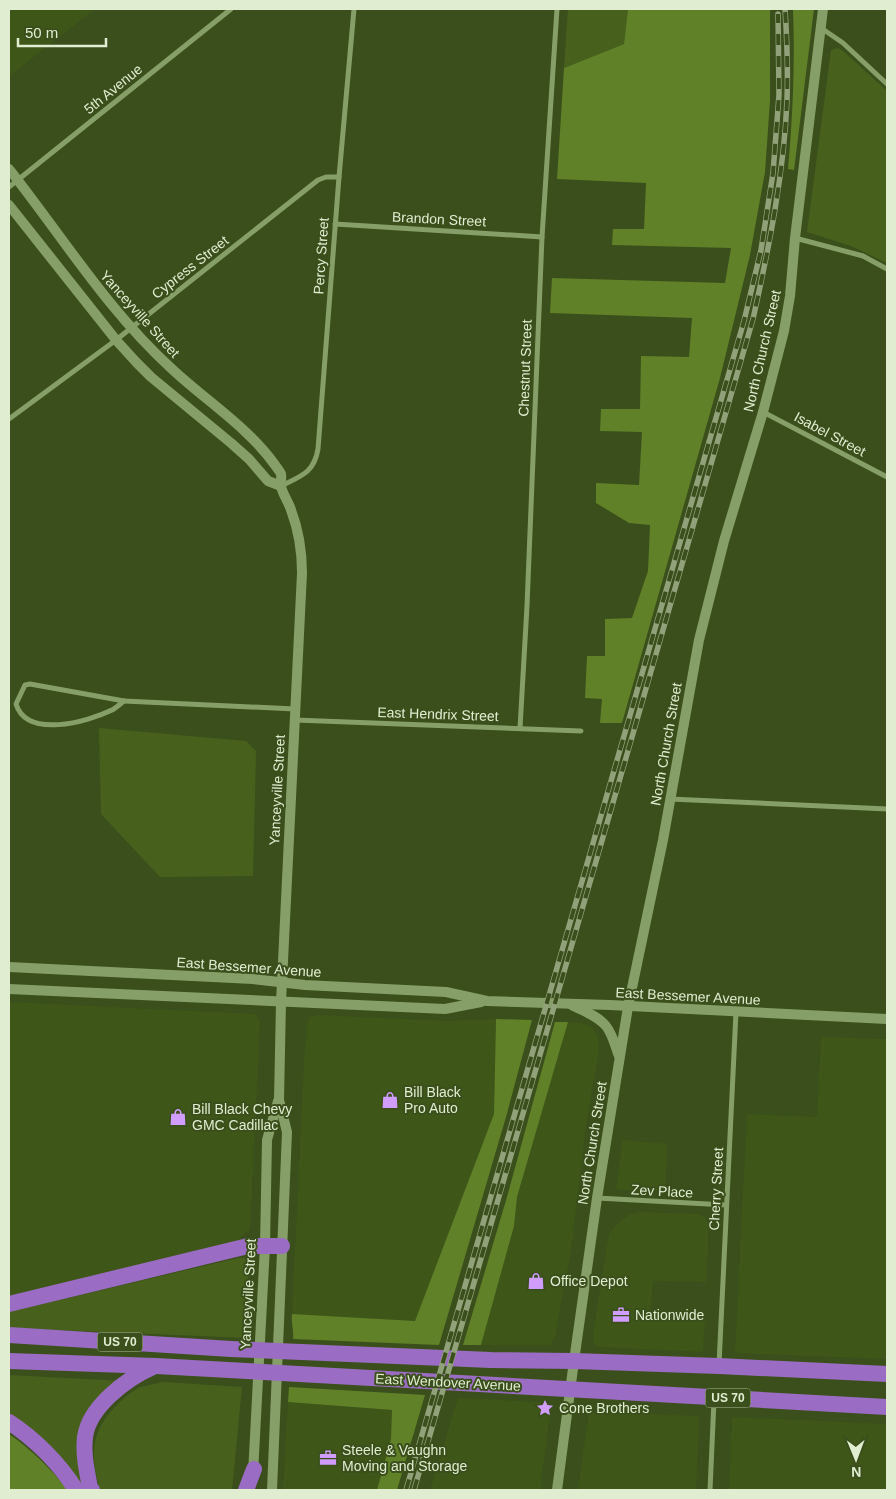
<svg xmlns="http://www.w3.org/2000/svg" width="896" height="1499" viewBox="0 0 896 1499" font-family="Arial,sans-serif">
  <style>
    .built { fill: #3f5619 }
    .green { fill: #47611d }
    .forest { fill: #608128 }
    .lines { fill: none; stroke-linecap: round; stroke-linejoin: round }
    .street { stroke: #869e68; stroke-width: 5 }
    .secondary { stroke: #869e68; stroke-width: 10 }
    .highway { stroke: #9b6cc3; stroke-width: 16 }
    .rail-casing { stroke: #91a27b; stroke-width: 5.5 }
    .rail { stroke: #3a4f1b; stroke-width: 4; stroke-dasharray: 11; stroke-linecap: butt }
    .labels { text-anchor: middle; stroke-width: 4; stroke-linejoin: round; paint-order: stroke }
    .shield { fill: #3a4f1b; stroke: #aebe9a; stroke-width: 1 }
    .shield-label { font-size: 12px; font-weight: bold; fill: #e0edd1 }
    .street-label { font-size: 14px; fill: #e0edd1; stroke: #3a4f1b }
    .poi-label { font-size: 14px; fill: #e0edd1; stroke: #3a4f1b; text-anchor: start }
  </style>
  <rect width="100%" height="100%" fill="#3a4f1b"/>
  <g class="built">
    <path d="M9,9H95L9,76Z"/>
    <path d="M9,1002L255,1014L260,1021L250,1229L237,1241L9,1297Z"/>
    <path d="M319,1015L446,1021L496,1019L494,1114L415,1321L292,1314L305,1044L308,1020L310,1017Z"/>
    <path d="M568,1022L582,1023L592,1027L598,1038L599,1047L586,1125L571,1251L555,1335L551,1345H481L514,1226L517,1197Z"/>
    <path d="M821,1037L887,1039V1359L735,1353L747,1114L817,1117Z"/>
    <path d="M623,1140L667,1144L665,1191L618,1190L616,1187Z"/>
    <path d="M638,1212L698,1214L704,1217L709,1223L706,1282L653,1281L650,1314L705,1317L703,1352L598,1347L594,1344L593,1333L609,1234L619,1222L629,1215Z"/>
    <path d="M458,1398L540,1402L547,1407L550,1415L540,1490H430Z"/>
    <path d="M288,1402L392,1410L391,1439L377,1490H283Z"/>
    <path d="M591,1412L699,1416L696,1490H578L588,1417Z"/>
    <path d="M732,1417L887,1424V1490H729Z"/>
  </g>
  <g class="green">
    <path d="M568,9H628L624,44L564,68Z"/>
    <path d="M838,48L843,51L887,91V263L851,246L807,232L831,50Z"/>
    <path d="M99,728L246,741L256,751L253,876L160,877L101,814Z"/>
    <path d="M238,1258H249L247,1338L9,1328V1312Z"/>
    <path d="M9,1375L123,1381L94,1406L83,1484L80,1485L9,1416Z"/>
    <path d="M163,1382L242,1387L232,1490H100C90,1454 90,1430 119,1403C125,1397 133,1390 141,1387C148,1385 156,1384 163,1382Z"/>
  </g>
  <g class="forest">
    <path d="M628,9H770V101L765,172L750,255L720,378L622,723H600L602,699L585,698L587,656H605V619L632,618L648,571L650,525L629,523L596,503V483L639,485L642,432L600,431L601,409H640L641,356L689,357L692,318L550,313L552,278L725,283L731,248L612,245L613,229H644L646,183L557,179L564,68L624,44Z"/>
    <path d="M793,9H814L794,170L788,169C793,115 795,62 793,9Z"/>
    <path d="M496,1019L532,1020L506,1117L439,1345L293,1339C294,1331 291,1323 292,1314L415,1321L494,1114Z"/>
    <path d="M555,1022H568L517,1197L514,1226L481,1345H463L507,1197Z"/>
    <path d="M289,1387L425,1395L397,1490H377L391,1439L392,1410L288,1402Z"/>
    <path d="M9,1434C33,1451 49,1467 68,1490H9Z"/>
  </g>
  <g class="lines">
    <g class="street">
      <path d="M821,28L843,43L887,84"/>
      <path d="M9,187L231,9"/>
      <path d="M335,224L542,237"/>
      <path d="M795,238L863,256L887,269"/>
      <path d="M763,412L887,477"/>
      <path d="M9,419L116,340L318,180L326,177H339"/>
      <path d="M281,486C301,476 314,473 318,449L339,177L354,9"/>
      <path d="M30,684L124,701C120,704 116,708 112,710C87,722 27,739 16,704L25,685Z"/>
      <path d="M124,701L295,709"/>
      <path d="M295,720L581,731"/>
      <path d="M520,728L527,606L542,237L557,9"/>
      <path d="M670,799L887,809"/>
      <path d="M597,1198L726,1205"/>
      <path d="M719,1364L736,1012"/>
      <path d="M710,1490L714,1400"/>
    </g>
    <g class="secondary">
      <path d="M9,169C62,236 108,311 172,369C205,400 248,427 275,465C276,467 280,471 281,474C282,478 280,482 281,486C282,493 289,503 291,510C299,531 302,551 302,573L281,1002L279,1100L287,1132L272,1490"/>
      <path d="M9,205L116,340L136,362L151,377L231,443L249,459L268,481L281,486"/>
      <path d="M9,967L253,979L305,985L446,992L487,1001L610,1005L887,1019"/>
      <path d="M9,989L445,1009L481,1002"/>
      <path d="M572,1005C583,1011 598,1016 606,1026C613,1035 615,1046 619,1056"/>
      <path d="M253,1474L265,1246L267,1140L278,1101"/>
      <path d="M557,1490L574,1361L597,1198L628,1007L663,840L699,640L724,541L763,412L784,331L790,296L795,238L823,9"/>
    </g>
    <g class="highway">
      <path d="M9,1304L248,1246H282"/>
      <path d="M9,1335L231,1349L491,1360L574,1361L719,1366L887,1374"/>
      <path d="M9,1361L156,1366L887,1407"/>
      <path d="M9,1422C35,1439 60,1464 76,1490"/>
      <path d="M92,1490L90,1488C87,1471 83,1455 85,1437C89,1407 126,1379 153,1367"/>
      <path d="M246,1490L254,1469"/>
    </g>
    <g class="rail-casing">
      <g id="rail">
        <path d="M406,1490L744,321L761,250L773,173L779,95L778,14"/>
        <path d="M414,1490L753,319C769,247 784,174 787,100C788,70 787,39 785,9"/>
      </g>
    </g>
    <use href="#rail" class="rail"/>
  </g>
  <defs>
    <g id="shop-bare" transform="scale(1.35)"><path d="M-5-2.5h2.3a2.7 3.5 0 0 1 5.4 0H5L5.5 6h-11ZM-1.5-2.5h3a1.5 2.3 0 0 0-3 0Z" fill="#d09dfe" stroke="#3a4f1b" stroke-width="2.5" paint-order="stroke"/></g>
    <g id="office-bare" transform="scale(1.35)"><path d="M-6-3h4V-5.5h4V-3h4V5H-6ZM-1-4.5V-3h2v-1.5ZM-6 0V1H6V0Z" fill="#d09dfe" stroke="#3a4f1b" stroke-width="2.5" paint-order="stroke"/></g>
    <g id="sight-bare" transform="scale(1.35)"><path d="M0-6L1.8-2.2L6-1.7L2.9 1.2L3.7 5.4L0 3.3L-3.7 5.4L-2.9 1.2L-6-1.7L-1.8-2.2Z" fill="#d09dfe" stroke="#3a4f1b" stroke-width="2.5" paint-order="stroke"/></g>
  </defs>
  <g fill-rule="evenodd">
    <use href="#shop-bare" x="390" y="1100"/>
    <use href="#shop-bare" x="178" y="1117"/>
    <use href="#shop-bare" x="536" y="1281"/>
    <use href="#office-bare" x="621" y="1315"/>
    <use href="#sight-bare" x="545" y="1408"/>
    <use href="#office-bare" x="328" y="1458"/>
  </g>
  <g class="labels">
    <g class="shield">
      <rect x="97.5" y="1332.5" width="45" height="19" rx="4"/>
      <rect x="705.5" y="1388.5" width="45" height="19" rx="4"/>
    </g>
    <g class="shield-label">
      <text x="120" y="1346">US 70</text>
      <text x="728" y="1402">US 70</text>
    </g>
    <g class="street-label">
      <text transform="translate(113 89) rotate(-39)" y="5">5th Avenue</text>
      <text transform="translate(439 219) rotate(3)" y="5">Brandon Street</text>
      <text transform="translate(321 256) rotate(-86)" y="5">Percy Street</text>
      <text transform="translate(190 267) rotate(-38)" y="5">Cypress Street</text>
      <text transform="translate(140 314) rotate(48)" y="5">Yanceyville Street</text>
      <text transform="translate(762 351) rotate(-77)" y="5">North Church Street</text>
      <text transform="translate(525 368) rotate(-88)" y="5">Chestnut Street</text>
      <text transform="translate(830 434) rotate(28)" y="5">Isabel Street</text>
      <text transform="translate(438 714) rotate(2)" y="5">East Hendrix Street</text>
      <text transform="translate(666 744) rotate(-80)" y="5">North Church Street</text>
      <text transform="translate(277 790) rotate(-87)" y="5">Yanceyville Street</text>
      <text transform="translate(249 967) rotate(4)" y="5">East Bessemer Avenue</text>
      <text transform="translate(688 996) rotate(3)" y="5">East Bessemer Avenue</text>
      <text transform="translate(592 1143) rotate(-81)" y="5">North Church Street</text>
      <text transform="translate(716 1189) rotate(-87)" y="5">Cherry Street</text>
      <text transform="translate(662 1191) rotate(3)" y="5">Zev Place</text>
      <text transform="translate(248 1294) rotate(-87)" y="5">Yanceyville Street</text>
      <text transform="translate(448 1382) rotate(3)" y="5">East Wendover Avenue</text>
    </g>
    <g class="poi-label">
      <text x="404" y="1097">Bill Black<tspan x="404" dy="16">Pro Auto</tspan></text>
      <text x="192" y="1114">Bill Black Chevy<tspan x="192" dy="16">GMC Cadillac</tspan></text>
      <text x="550" y="1286">Office Depot</text>
      <text x="635" y="1320">Nationwide</text>
      <text x="559" y="1413">Cone Brothers</text>
      <text x="342" y="1455">Steele &amp; Vaughn<tspan x="342" dy="16">Moving and Storage</tspan></text>
    </g>
  </g>
  <rect width="896" height="1499" fill="none" stroke="#e0edd1" stroke-width="20"/>
  <g transform="translate(856 1459) rotate(179)" stroke="#3a4f1b" stroke-width="4" paint-order="stroke">
  <path d="M0-4L9 19L0 12L-9 19Z" fill="#e0edd1"/>
  <text y="-8" font-size="14" font-weight="bold" text-anchor="middle" fill="#e0edd1">N</text>
  </g>
  <path d="M18 38v8h88v-8" fill="none" stroke="#e0edd1" stroke-width="2.5"/>
  <text x="25" y="38" font-size="15" fill="#e0edd1" stroke="#3a4f1b" stroke-width="4" paint-order="stroke">50 m</text>
</svg>
